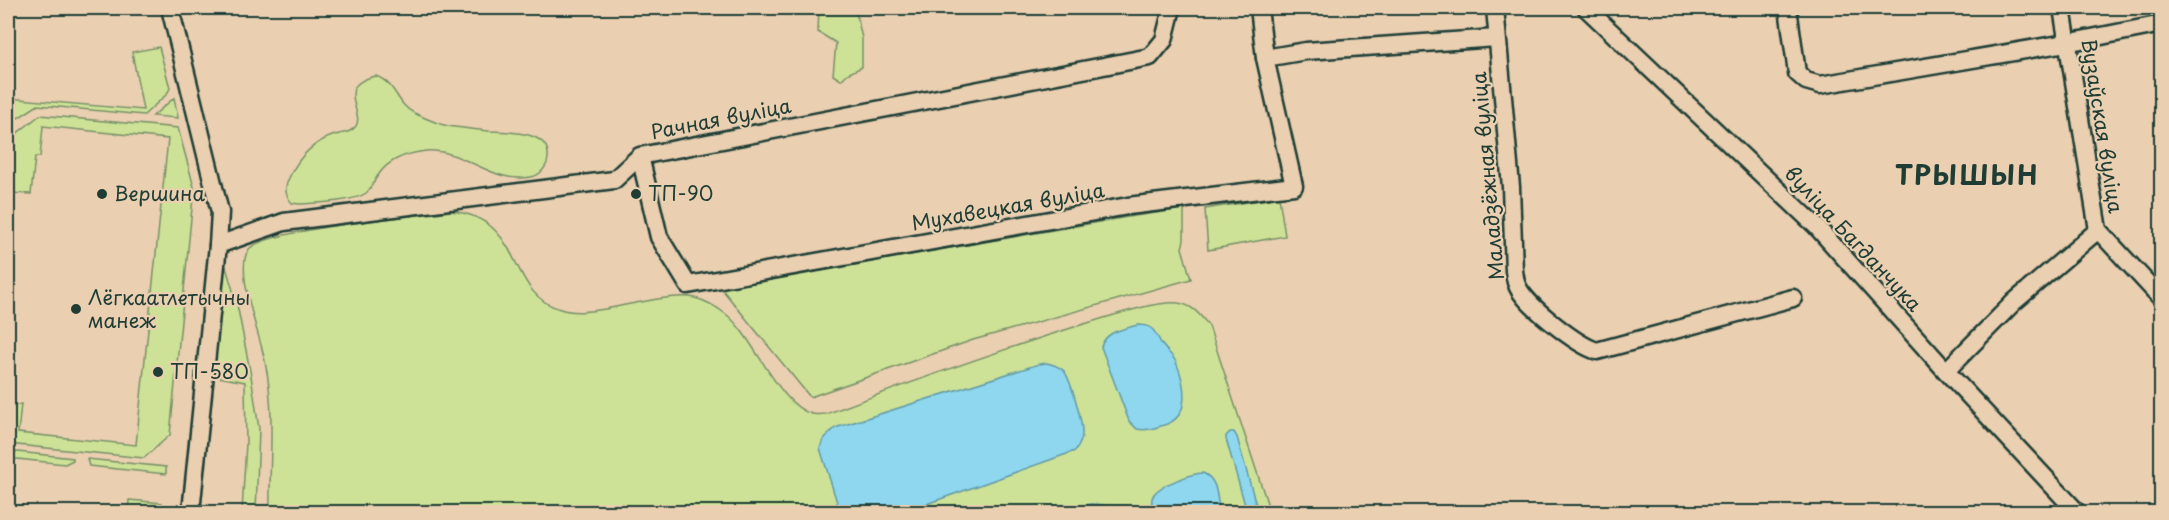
<svg xmlns="http://www.w3.org/2000/svg" width="2169" height="520" viewBox="0 0 2169 520" font-family="'Playpen Sans',sans-serif">
  <style>
    .green { fill: #cee297; stroke: #769066; stroke-width: 1.5 }
    .water { fill: #8ed7ef; stroke: #6299a4; stroke-width: 1.5 }
    .lines { fill: none; stroke-linecap: round; stroke-linejoin: round }
    .minor-casing { stroke: #1f3d34; stroke-width: 21 }
    .minor { stroke: #eacfb1; stroke-width: 16 }
    .poi-dot { fill: #1f3d34; stroke: #eacfb1; stroke-width: 2 }
    .labels { text-anchor: middle; stroke-width: 4.5; stroke-linejoin: round; paint-order: stroke }
    .street-label { font-size: 20px; fill: #1f3d34; stroke: #eacfb1 }
    .poi-label { font-size: 20px; fill: #1f3d34; stroke: #eacfb1; text-anchor: start }
    .district-label { font-size: 26px; font-weight: bold; letter-spacing: 1.5px; fill: #1f3d34; stroke: #eacfb1 }
  </style>
  <rect width="100%" height="100%" fill="#eacfb1"/>
  <filter id="ink" filterUnits="userSpaceOnUse"><feTurbulence type="fractalNoise" baseFrequency=".0167" numOctaves="2"/><feDisplacementMap in="SourceGraphic" scale="12" xChannelSelector="R" yChannelSelector="G"/><feConvolveMatrix kernelMatrix="1 2 1 2 8 2 1 2 1" color-interpolation-filters="sRGB"/></filter>
  <g filter="url(#ink)">
    <g class="green">
      <path d="M819,8H855L862,38V67L847,74L841,80L833,75L836,43L818,32Z"/>
      <path d="M159,47L170,88L167,94L144,115L38,105L18,118L8,117V98L143,110L132,52Z"/>
      <path d="M376,76C397,84 396,104 414,113C425,118 437,124 448,126C462,128 476,130 489,131C508,132 556,130 547,163C544,170 539,176 531,177C493,185 463,148 426,151C408,153 390,158 379,174C374,180 372,188 366,193C354,202 315,203 299,204L292,203C285,195 284,188 289,178C298,158 313,142 335,135C342,133 351,133 356,126C365,112 333,85 376,76Z"/>
      <path d="M174,98L178,118L153,116Z"/>
      <path d="M40,115L178,128L194,187L170,435L144,458L8,444V408L21,404L18,433L136,445L168,139L43,126L40,157H35L31,194L9,193L15,135Z"/>
      <path d="M1279,197L1285,236L1208,250L1205,209Z"/>
      <path d="M1184,209V240L1182,248L1191,279L973,340L810,397L721,288L1128,217Z"/>
      <path d="M451,211C526,219 505,293 560,309C575,314 591,311 605,309C628,305 675,293 695,298C707,301 718,308 727,315C755,338 778,405 812,414C816,415 822,414 826,414C911,382 997,351 1084,324C1109,317 1153,301 1178,303C1193,305 1200,315 1209,326L1270,512H270C269,455 277,401 261,345C256,325 234,264 250,248C271,229 416,216 451,211Z"/>
      <path d="M226,267L237,304L251,376L259,429L256,512H242L246,443L245,382L212,376L223,268Z"/>
      <path d="M8,451L73,458V460L65,464L8,458Z"/>
      <path d="M87,459L166,467V474L89,466Z"/>
      <path d="M129,500L162,503L161,512H128Z"/>
    </g>
    <g class="water">
      <path d="M1138,325C1143,325 1147,325 1151,328C1156,332 1158,338 1161,343C1165,350 1172,354 1176,362C1185,383 1192,417 1164,425C1155,428 1147,431 1137,429L1129,421L1101,347C1105,331 1124,329 1138,325Z"/>
      <path d="M1047,363C1054,365 1059,366 1064,371C1071,380 1083,423 1082,434C1082,441 1079,446 1075,451L904,512H840L820,448L823,440L835,428L1039,364Z"/>
      <path d="M1230,432H1234L1237,437L1258,512H1247L1226,439V436Z"/>
      <path d="M1203,473C1219,480 1216,498 1220,512H1154C1152,506 1150,500 1154,494C1160,485 1193,473 1203,473Z"/>
      <path d="M1090,504L1104,505L1113,512H1069Z"/>
    </g>
    <g class="lines">
      <g class="minor-casing">
        <g id="minor">
          <path d="M170,8L220,212L218,245L191,512"/>
          <path d="M1495,8L1511,187L1514,271C1515,276 1515,281 1517,285C1524,304 1577,345 1597,351L1793,298"/>
          <path d="M1586,8L1816,226L1946,371L2077,512"/>
          <path d="M1788,8L1797,73L1806,81L1820,85L2066,43L2162,24"/>
          <path d="M2062,8L2098,230L2162,299"/>
          <path d="M1265,58L1306,51L1497,38"/>
          <path d="M640,156L659,237L688,285L1128,206L1294,186L1265,58L1259,8"/>
          <path d="M218,245L284,222L614,180L640,156L1150,57L1164,40L1172,8"/>
          <path d="M1946,371L2014,302L2098,230"/>
        </g>
      </g>
      <use href="#minor" class="minor"/>
    </g>
  </g>
  <g class="poi-dot">
    <circle cx="102" cy="194" r="6"/>
    <circle cx="636" cy="194" r="6"/>
    <circle cx="76" cy="309" r="6"/>
    <circle cx="158" cy="372" r="6"/>
  </g>
  <g class="labels">
    <g class="street-label">
      <text transform="translate(721 119) rotate(-11)" y="7">Рачная вуліца</text>
      <text transform="translate(2102 126) rotate(81)" y="7">Вузаўская вуліца</text>
      <text transform="translate(1488 176) rotate(-95)" y="7">Маладзёжная вуліца</text>
      <text transform="translate(1008 207) rotate(-10)" y="7">Мухавецкая вуліца</text>
      <text transform="translate(1853 239) rotate(47)" y="7">вуліца Багданчука</text>
    </g>
    <g class="poi-label">
      <text x="114" y="201">Вершина</text>
      <text x="648" y="201">ТП-90</text>
      <text x="88" y="305">Лёгкаатлетычны<tspan x="88" dy="23">манеж</tspan></text>
      <text x="170" y="379">ТП-580</text>
    </g>
    <g class="district-label">
      <text x="1967" y="185">ТРЫШЫН</text>
    </g>
  </g>
  <rect width="2169" height="520" fill="none" stroke="#eacfb1" stroke-width="30"/>
  <rect x="15" y="15" width="2139" height="490" fill="none" stroke="#1f3d34" stroke-width="2" filter="url(#ink)"/>
</svg>
